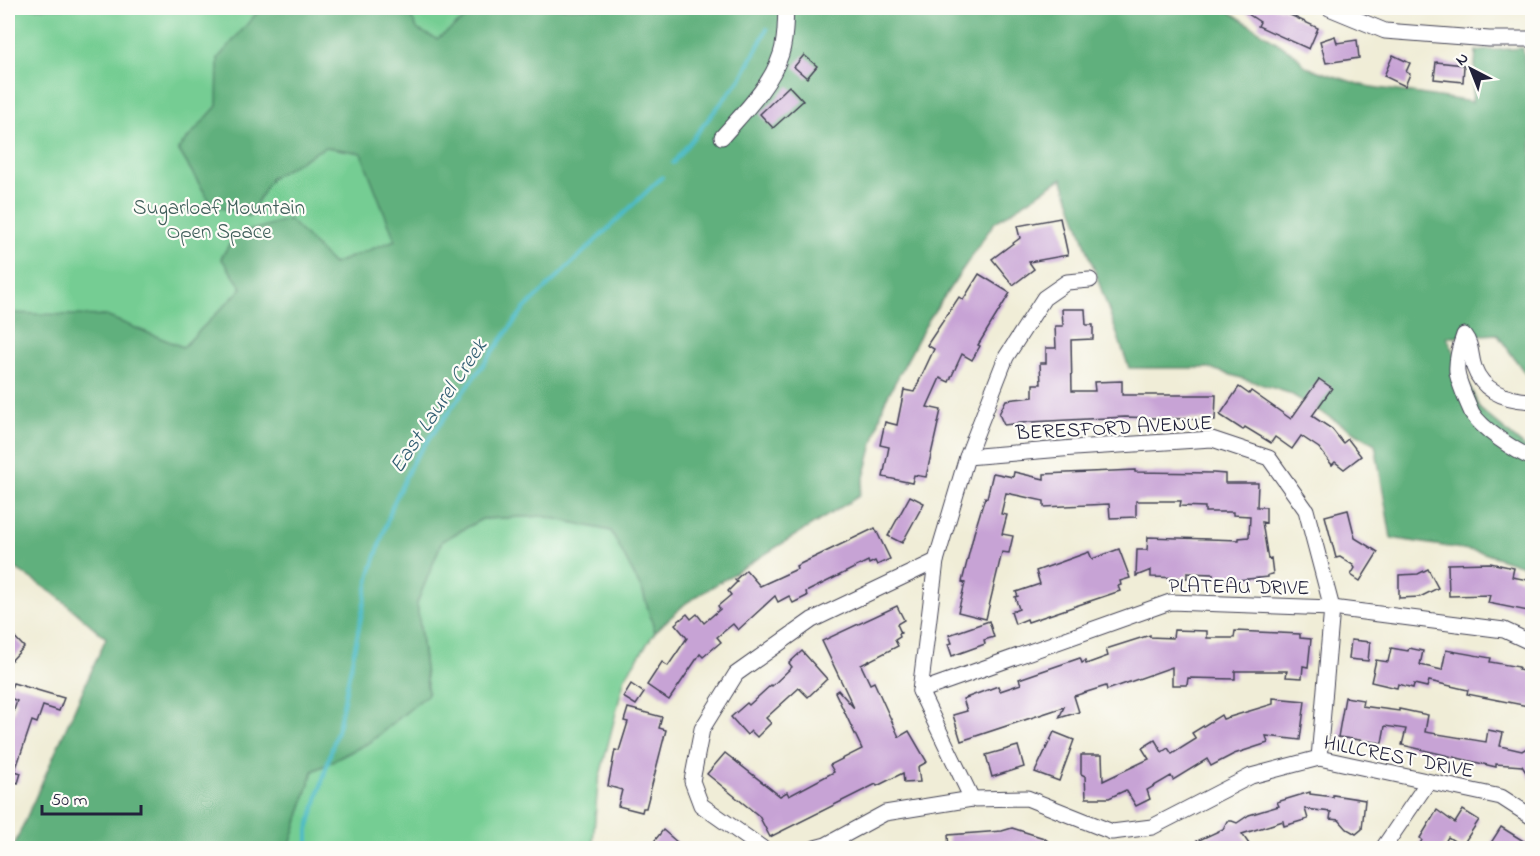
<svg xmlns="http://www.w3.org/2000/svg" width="1540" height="856" viewBox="0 0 1540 856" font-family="'Indie Flower',sans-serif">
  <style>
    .green { fill: #75cd93; stroke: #4c7867; stroke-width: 1.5 }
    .forest { fill: #60b07d; stroke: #41695c; stroke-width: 1.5 }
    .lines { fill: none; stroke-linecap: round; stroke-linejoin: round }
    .stream { stroke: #4dbbc6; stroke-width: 4 }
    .building { fill: #c7a3d5 }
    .street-casing { stroke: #414052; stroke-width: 17 }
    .street { stroke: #fff; stroke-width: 15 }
    .labels { text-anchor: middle; stroke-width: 4.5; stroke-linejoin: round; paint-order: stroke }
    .park-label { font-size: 21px; fill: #3f5e5a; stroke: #fdfcf7 }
    .street-label { font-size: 21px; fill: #22223b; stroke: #fdfcf7 }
    .water-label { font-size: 22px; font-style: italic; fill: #335f73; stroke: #fdfcf7 }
  </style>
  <rect width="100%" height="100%" fill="#fdfcf7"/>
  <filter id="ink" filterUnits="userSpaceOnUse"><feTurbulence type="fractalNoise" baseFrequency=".0167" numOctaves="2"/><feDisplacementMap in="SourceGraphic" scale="12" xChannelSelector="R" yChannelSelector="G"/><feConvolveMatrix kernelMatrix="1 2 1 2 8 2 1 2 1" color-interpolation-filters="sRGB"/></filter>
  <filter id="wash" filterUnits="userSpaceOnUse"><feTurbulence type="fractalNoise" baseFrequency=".008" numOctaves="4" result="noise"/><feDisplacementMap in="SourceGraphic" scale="24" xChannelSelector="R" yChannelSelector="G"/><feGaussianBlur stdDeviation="1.35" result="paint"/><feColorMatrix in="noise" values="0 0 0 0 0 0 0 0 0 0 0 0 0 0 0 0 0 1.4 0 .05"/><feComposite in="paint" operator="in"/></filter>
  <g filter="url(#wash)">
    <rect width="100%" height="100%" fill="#f0edd7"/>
    <g class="green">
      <path d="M8,8H741L412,317L8,407Z"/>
      <path d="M543,516L611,531L643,592L655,632L625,677L598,784L593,841L599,848H289L313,771L370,742L428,694L417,603L442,541L482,519Z"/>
    </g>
    <path class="forest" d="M261,8H406L418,30L437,39L478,9L476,8H1224L1296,55L1306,67L1365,86L1472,102L1476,51L1523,48L1528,87L1532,88V383L1497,334L1447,337L1480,409L1532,453V569L1481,552L1391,538L1375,444L1289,393L1209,368H1129L1062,178L994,223L929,319L884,403L859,496L686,603L655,632L643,592L611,531L543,516L482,519L442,541L417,603L428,694L370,742L313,771L289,848H13L106,638L57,596L8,563V313L106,316L183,347L242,288L221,258L235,235L289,219L333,264L395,240L361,153L325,147L271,178L249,216L212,205L178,149L217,106L218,58Z"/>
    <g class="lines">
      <g class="stream">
        <path d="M673,163L742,77L767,29"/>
        <path d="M308,848V830L339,724L370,574L393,504L413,461L523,310L662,177"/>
      </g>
    </g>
    <g id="blocks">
      <g class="building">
        <path d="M1239,8H1281L1292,12L1290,15L1318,28L1309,49L1258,26L1260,22Z"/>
        <path d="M1335,36L1337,43L1357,40L1359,58L1326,63L1320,41Z"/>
        <path d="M804,55L817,66L807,78L794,67Z"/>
        <path d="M1393,55L1410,63L1406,72L1410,74L1405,86L1384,76Z"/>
        <path d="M1436,62L1464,65L1463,82L1434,79Z"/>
        <path d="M789,86L803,101L773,128L760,114Z"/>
        <path d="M1060,218L1068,255L1029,262L1034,269L1013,285L992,259L1020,238L1017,226Z"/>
        <path d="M979,274L1010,293L978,345L980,346L972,360L962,354L949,382L940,378L927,407L941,410L926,477L914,475L912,483L883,477L889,447L880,445L885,422L897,425L904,390L914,392L934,349L927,345L959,297L963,300Z"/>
        <path d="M1062,309H1085L1086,325H1093V339L1071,340L1072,391H1095L1094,382L1122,381V395H1216L1215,420L1125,417L1030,422L1004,425L999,414L1006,400L1033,397V384H1041L1040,363H1046V348H1056L1055,326H1063Z"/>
        <path d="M1319,379L1332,388L1312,416L1332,429L1343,443L1348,439L1361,456L1344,469L1335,462L1332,465L1319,448L1301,436L1292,449L1275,437L1271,443L1245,427L1243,430L1220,415L1239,387L1249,394L1251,391L1291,419Z"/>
        <path d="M1135,470V472L1213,473L1225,474V483H1258L1257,507H1266V523L1262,522L1268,559L1271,558L1273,574L1268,575V577L1237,580L1213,579V574L1187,573V578L1151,577V570L1136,576L1137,550H1147L1148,537L1239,540V538L1249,537L1250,516L1233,515V512H1205V507L1180,506L1181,501H1136V517L1110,518L1109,504L1044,507V501L1006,493L1001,514L1007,515L1002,534L1013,536L1009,553L1002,552L986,619L958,612L965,583L962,582L974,533L985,497L987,498L993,473L1013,477L1014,472L1044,479V474Z"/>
        <path d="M910,496L924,503L902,543L888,536Z"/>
        <path d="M1348,510L1355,538L1378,552L1360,581L1351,575L1355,568L1353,565L1340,557L1336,558L1325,516Z"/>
        <path d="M875,528L890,559L877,565L875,561L869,564L868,561L806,592L807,596L793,603L789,596L778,602L775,596L738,630L733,624L717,637L721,642L703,657L700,654L669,700L647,685L662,662L668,666L687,638L675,624L687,614L691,619L697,614L704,623L720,609L718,606L731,595L728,591L737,582L735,580L746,570L760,586L797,569L796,566Z"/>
        <path d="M1119,549L1130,578L1120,581L1121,585L1118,586L1120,591L1028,622L1027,619L1015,624L1011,612L1019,609L1015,597L1018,596L1016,592L1040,584L1036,571L1089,552L1092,559Z"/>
        <path d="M1490,563L1514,568L1512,577L1533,581V612L1488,603L1490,595L1449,596L1448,564Z"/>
        <path d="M1428,569L1438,588L1420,597L1399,598V575L1418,574Z"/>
        <path d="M897,606L904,620L897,624L901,633L899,634L900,637L895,640L898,646L861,665L870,684L874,682L899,737L909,731L927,762L918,767L920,782L904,783L903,773L877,786L876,784L770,837L759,816L707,774L725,753L780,796L787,792L789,796L834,772L830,765L862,749L835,692L838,690L854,708L822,641Z"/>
        <path d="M989,621L994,637L984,640L985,644L952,656L948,644L952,643L949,635Z"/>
        <path d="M8,630L24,647L8,664Z"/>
        <path d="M1174,630L1207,631V638H1234L1235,631L1300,634V638L1311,639L1308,667L1303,666L1302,678L1286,677L1287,671H1235V679L1188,678L1187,685H1172V667L1107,690L1106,686L1074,696L1079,712L1059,718L1064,707L961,741L953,715L967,711L963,699L998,686L1000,691L1021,684L1019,679L1080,658L1082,663L1085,661L1086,664L1108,656L1106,649L1150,635V637L1173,638Z"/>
        <path d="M1351,640L1370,642L1368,661L1349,659Z"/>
        <path d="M1391,648L1408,651L1409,648L1423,651L1420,665L1442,670L1446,650L1491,658L1490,662L1519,667L1518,670L1533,673V707L1467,694L1468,690L1429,681L1427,687L1414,684L1413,688L1398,684L1397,688L1371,682L1376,660L1388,662Z"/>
        <path d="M802,651L827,679L808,697L799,688L766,718L771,723L757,737L751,731L747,735L731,717L747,703L749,705L771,685L772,686L792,667L789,663Z"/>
        <path d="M13,683L64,698L59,711L43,706L37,723L32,721L15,771L21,773L18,783L12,781L9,789H8V728L17,701L8,697Z"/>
        <path d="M631,684L644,693L636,705L623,697Z"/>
        <path d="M1345,697L1363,700L1362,706L1399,711V709L1428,715L1425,732L1486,742L1488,730L1503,733L1500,746L1522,751L1533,744V783L1522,766L1496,764V767L1402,745L1406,729L1385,726L1382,743L1338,737Z"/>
        <path d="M1273,698L1305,701L1300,740L1266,736L1268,743L1234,754L1211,766L1207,759L1173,780L1171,776L1147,790L1150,799L1136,806L1126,790L1109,798H1086L1085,776L1081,774V755H1102L1103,781L1149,759L1142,748L1155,740L1162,752L1168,748L1172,754L1196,739L1192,733L1221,715L1223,719L1273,704Z"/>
        <path d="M628,708L662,717L659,728L666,730L646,808H643L642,812L618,806L622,790L608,786L615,750L619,751L628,722L624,721Z"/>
        <path d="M1054,732L1074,740L1059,781L1035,772Z"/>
        <path d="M1018,746L1024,767L992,777L986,755Z"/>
        <path d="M1310,792V794L1333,797V795L1365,800L1362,829L1356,834L1347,829L1339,820L1330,819L1331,812L1305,809L1308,819L1284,826L1283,821L1242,834L1249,844L1241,849H1180L1223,829L1227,821H1232L1237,823L1249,815L1279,806L1277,802Z"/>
        <path d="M1437,810L1455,823L1463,810L1479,820L1462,846L1448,837L1441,849H1417L1422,840L1420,838Z"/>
        <path d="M1501,827L1533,847V849H1487Z"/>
        <path d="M1012,828L1044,838L1058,849H949L948,835L1002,831Z"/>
        <path d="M663,830L685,849H648Z"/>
      </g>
    </g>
  </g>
  <g filter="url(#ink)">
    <use href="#blocks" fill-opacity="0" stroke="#414052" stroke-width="1.5"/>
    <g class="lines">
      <g class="street-casing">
        <g id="street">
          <path d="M1329,8L1385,31L1489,39H1532"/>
          <path d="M722,137C743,113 771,86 781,54C786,39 785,23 786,8"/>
          <path d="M1532,401C1508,400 1483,393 1474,367C1470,355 1472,345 1464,335C1460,346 1456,361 1457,372C1458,381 1468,404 1472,413C1482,429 1515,451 1532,458"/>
          <path d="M967,457L1074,448L1212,439L1269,458L1306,510L1332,608L1319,758"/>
          <path d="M920,691L1170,602L1332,608L1504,630L1532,643"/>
          <path d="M972,799L920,691L936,561L967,457L1006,357L1044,298L1067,282L1090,280"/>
          <path d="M762,848L701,805L692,781L702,729L736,674L812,620L936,561"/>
          <path d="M815,848L826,845L885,813L972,799L1027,798L1112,832L1152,827L1251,776L1319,758L1501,797L1532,817"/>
          <path d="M1383,848L1428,782"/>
        </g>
      </g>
      <use href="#street" class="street"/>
    </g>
  </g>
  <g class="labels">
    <g class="park-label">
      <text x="219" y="214">Sugarloaf Mountain<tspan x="219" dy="24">Open Space</tspan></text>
    </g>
    <g class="street-label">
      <text transform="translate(1114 427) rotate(-3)" y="7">BERESFORD AVENUE</text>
      <text transform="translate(1239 586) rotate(1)" y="7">PLATEAU DRIVE</text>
      <text transform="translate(1399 756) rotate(11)" y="7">HILLCREST DRIVE</text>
    </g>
    <g class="water-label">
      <text transform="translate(437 405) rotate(-56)" y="8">East Laurel Creek</text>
    </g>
  </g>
  <rect width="1540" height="856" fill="none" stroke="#fdfcf7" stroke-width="30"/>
  <g transform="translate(1471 69) rotate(318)" stroke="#fdfcf7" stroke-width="4.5" paint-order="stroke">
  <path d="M0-4.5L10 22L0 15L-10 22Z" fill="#22223b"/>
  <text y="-9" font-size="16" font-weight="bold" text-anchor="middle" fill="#22223b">N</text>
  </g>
  <path d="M42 805v9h99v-9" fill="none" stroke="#22223b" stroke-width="3"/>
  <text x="51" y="805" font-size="18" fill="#22223b" stroke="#fdfcf7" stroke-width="4.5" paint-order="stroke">50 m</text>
</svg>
